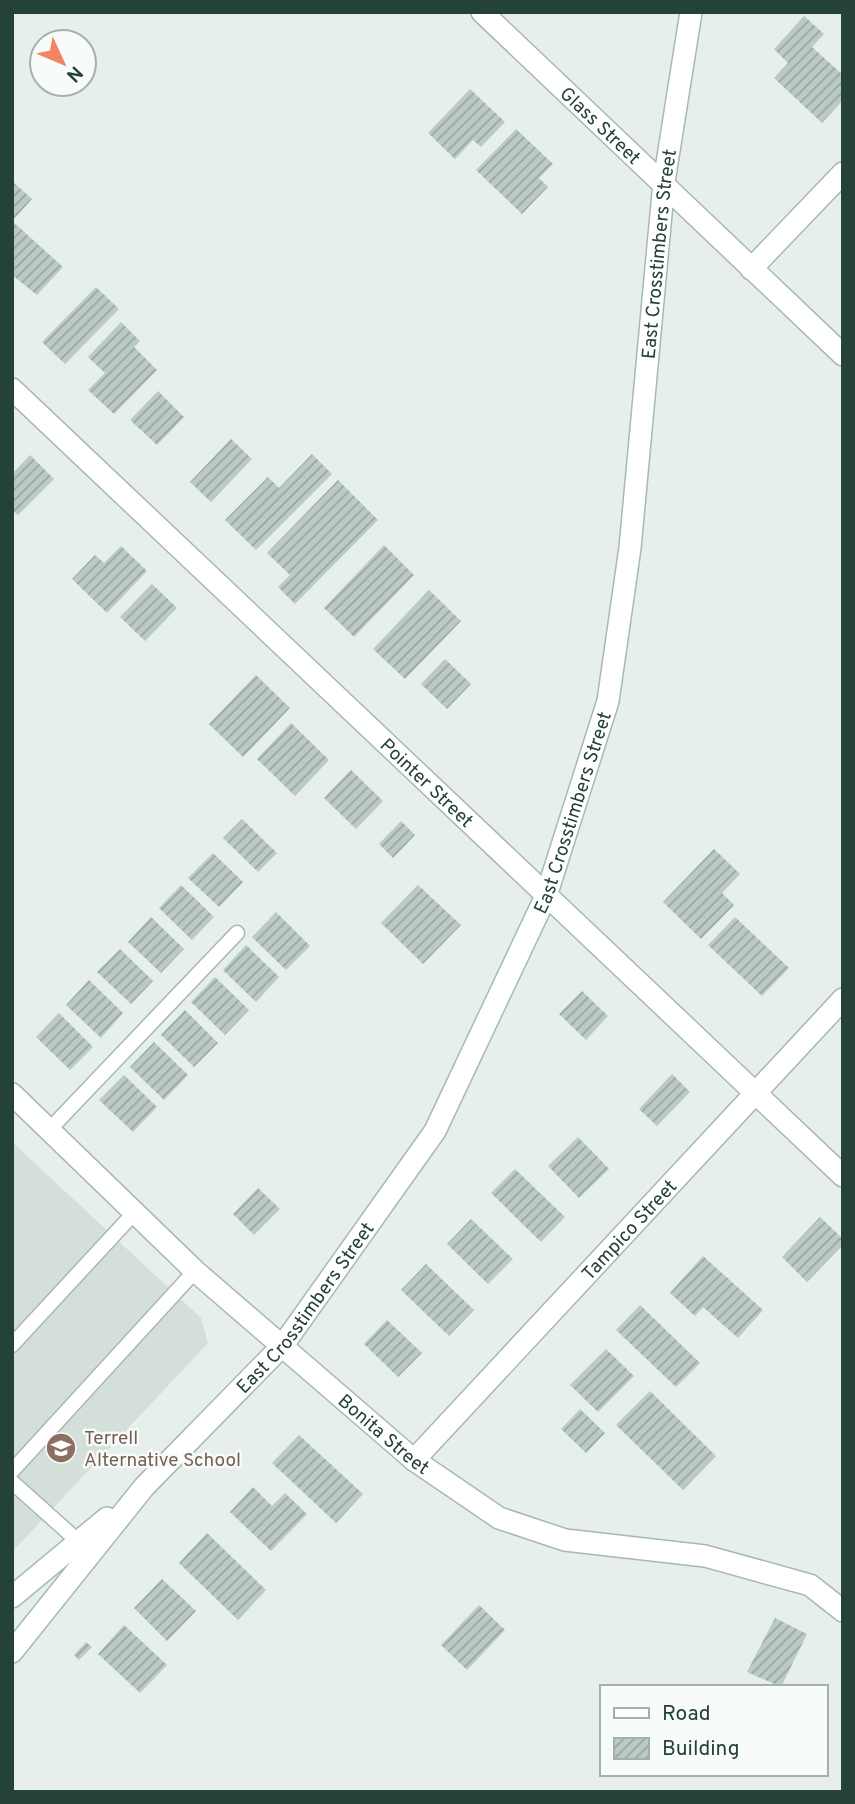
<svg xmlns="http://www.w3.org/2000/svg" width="855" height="1804" viewBox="0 0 855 1804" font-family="Overpass,sans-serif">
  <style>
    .built { fill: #d4dfda }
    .building { fill: url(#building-hatch) }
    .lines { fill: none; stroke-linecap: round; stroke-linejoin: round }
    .service-casing { stroke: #a8b8b2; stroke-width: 17 }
    .minor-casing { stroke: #a8b8b2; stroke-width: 24 }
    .secondary-casing { stroke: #a4bbb3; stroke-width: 24 }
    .service { stroke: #fff; stroke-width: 14 }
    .minor { stroke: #fff; stroke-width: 21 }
    .secondary { stroke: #fff; stroke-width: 21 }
    .labels { text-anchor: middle; stroke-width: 5; stroke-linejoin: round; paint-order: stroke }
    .street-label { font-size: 19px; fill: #24423a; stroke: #f7fbf9 }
    .education-label { font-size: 19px; fill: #785e54; stroke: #f7fbf9; text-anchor: start }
  </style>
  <defs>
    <pattern id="building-hatch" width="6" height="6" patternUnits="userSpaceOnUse" patternTransform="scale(1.75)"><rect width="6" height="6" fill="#bbcac4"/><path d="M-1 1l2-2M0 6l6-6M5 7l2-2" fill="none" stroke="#98a6a0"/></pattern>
  </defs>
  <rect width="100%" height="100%" fill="#e6efeb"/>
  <path class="built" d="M12,1142L201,1318L208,1343L12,1552Z"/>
  <g class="building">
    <path d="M804,16L824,34L812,47L843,75V100L822,123L774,78L788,63L774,49Z"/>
    <path d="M470,89L505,122L481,147L473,140L455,159L428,133Z"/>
    <path d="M516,129L553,164L539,178L548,187L522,214L476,170Z"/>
    <path d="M12,181L32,199L12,221Z"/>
    <path d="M12,221L63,267L37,295L12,275Z"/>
    <path d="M96,287L119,309L65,364L42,342Z"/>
    <path d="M121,322L140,341L134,347L157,370L114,414L88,390L105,373L88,357Z"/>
    <path d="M158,391L184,417L157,445L130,420Z"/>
    <path d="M231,439L252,459L211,502L190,482Z"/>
    <path d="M312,454L332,474L256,550L225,520L268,477L279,488Z"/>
    <path d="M30,455L54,479L18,515L12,510V474Z"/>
    <path d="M338,480L378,520L295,604L278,587L290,575L267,553Z"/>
    <path d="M384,545L414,575L354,637L324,608Z"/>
    <path d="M121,546L147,571L107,613L72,579L95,555L104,563Z"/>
    <path d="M152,584L177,608L145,641L120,617Z"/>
    <path d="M429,590L461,621L405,679L373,649Z"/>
    <path d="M445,659L471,684L447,709L421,684Z"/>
    <path d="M256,675L290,708L243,757L209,724Z"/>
    <path d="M291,723L329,760L295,796L257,759Z"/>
    <path d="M351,770L383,801L356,829L324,798Z"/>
    <path d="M242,819L277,853L258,872L223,838Z"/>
    <path d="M401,821L415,835L393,858L379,844Z"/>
    <path d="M714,849L740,874L722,893L734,905L701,939L663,902Z"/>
    <path d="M213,853L243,882L219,907L188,878Z"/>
    <path d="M181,885L214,917L192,940L159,908Z"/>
    <path d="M418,885L461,925L423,964L381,923Z"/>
    <path d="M276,912L310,946L286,970L252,937Z"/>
    <path d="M151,917L184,949L161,973L128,942Z"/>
    <path d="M735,917L789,968L762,996L708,945Z"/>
    <path d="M246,945L279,977L256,1002L223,970Z"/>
    <path d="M120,949L153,981L131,1004L97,972Z"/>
    <path d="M215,977L249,1010L225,1035L191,1002Z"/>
    <path d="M89,980L123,1013L101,1038L66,1005Z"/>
    <path d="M582,991L608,1016L586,1040L559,1014Z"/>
    <path d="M185,1010L218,1043L194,1067L161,1035Z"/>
    <path d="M59,1013L93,1047L70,1070L36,1037Z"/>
    <path d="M154,1042L188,1075L164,1100L130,1067Z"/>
    <path d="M672,1074L690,1092L657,1126L639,1109Z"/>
    <path d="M124,1075L157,1107L133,1132L99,1100Z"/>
    <path d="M578,1137L609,1169L579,1198L548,1166Z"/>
    <path d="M515,1169L565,1217L541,1242L491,1193Z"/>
    <path d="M258,1188L280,1209L254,1235L233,1214Z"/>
    <path d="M820,1217L843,1239V1245L807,1282L782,1257Z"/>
    <path d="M471,1219L513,1259L488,1284L447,1244Z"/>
    <path d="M703,1256L763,1310L738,1338L703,1307L695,1316L670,1293Z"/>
    <path d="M426,1264L474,1310L449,1336L401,1290Z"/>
    <path d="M640,1305L700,1363L676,1387L616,1330Z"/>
    <path d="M387,1320L422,1353L398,1377L364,1344Z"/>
    <path d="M606,1349L634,1376L598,1412L570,1385Z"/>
    <path d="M650,1391L716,1456L683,1490L616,1425Z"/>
    <path d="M580,1409L605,1433L586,1453L561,1429Z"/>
    <path d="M299,1435L363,1494L336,1523L272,1463Z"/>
    <path d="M253,1487L272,1506L285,1493L307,1514L271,1551L230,1512Z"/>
    <path d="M207,1533L266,1590L238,1620L179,1563Z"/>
    <path d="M162,1579L196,1611L167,1641L134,1608Z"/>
    <path d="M479,1605L505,1630L467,1670L441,1645Z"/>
    <path d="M775,1618L807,1634L781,1687L747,1672Z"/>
    <path d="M124,1625L167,1665L140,1693L98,1654Z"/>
    <path d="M86,1642L92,1647L79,1660L74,1655Z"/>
  </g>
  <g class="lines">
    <g class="service-casing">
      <g id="service">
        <path d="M50,1129L237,933"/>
        <path d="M12,1345L135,1212"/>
        <path d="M12,1471L195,1271"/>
        <path d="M12,1482L79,1542"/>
      </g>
    </g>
    <g class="minor-casing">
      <g id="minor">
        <path id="s1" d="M482,12L843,355"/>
        <path d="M751,269L843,173"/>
        <path id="s2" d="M12,389L843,1176"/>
        <path id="s3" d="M12,1094L195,1271L414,1460L499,1518L565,1540L705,1556L810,1585L843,1611"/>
        <path id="s4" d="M414,1460L843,999"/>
      </g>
    </g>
    <g class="secondary-casing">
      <g id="secondary">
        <path d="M12,1597L107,1518"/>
        <path id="s5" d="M12,1652L144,1487L283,1345L435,1131L546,896L608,701L630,548L664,182L691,12"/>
      </g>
    </g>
    <use href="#service" class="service"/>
    <use href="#minor" class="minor"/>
    <use href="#secondary" class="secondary"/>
  </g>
  <defs>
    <g id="school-disc" transform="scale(1.575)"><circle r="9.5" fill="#8d6e63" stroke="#f7fbf9"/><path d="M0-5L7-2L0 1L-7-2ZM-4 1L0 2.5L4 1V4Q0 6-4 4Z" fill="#fff"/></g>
  </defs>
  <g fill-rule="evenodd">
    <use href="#school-disc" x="61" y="1448"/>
  </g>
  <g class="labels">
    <g class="street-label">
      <text dy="7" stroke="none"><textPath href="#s1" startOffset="164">Glass Street</textPath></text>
      <text dy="7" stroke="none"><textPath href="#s5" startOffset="1587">East Crosstimbers Street</textPath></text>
      <text dy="7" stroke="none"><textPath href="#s2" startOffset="572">Pointer Street</textPath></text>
      <text dy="7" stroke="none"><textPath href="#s5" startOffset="1020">East Crosstimbers Street</textPath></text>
      <text dy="7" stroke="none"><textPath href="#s4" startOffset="315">Tampico Street</textPath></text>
      <text dy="7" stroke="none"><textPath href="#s5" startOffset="453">East Crosstimbers Street</textPath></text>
      <text dy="7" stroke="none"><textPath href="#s3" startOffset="504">Bonita Street</textPath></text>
    </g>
    <g class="education-label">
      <text x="84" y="1444">Terrell<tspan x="84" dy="22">Alternative School</tspan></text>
    </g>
  </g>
  <rect width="855" height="1804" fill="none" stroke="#24423a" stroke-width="28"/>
  <rect x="600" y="1685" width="228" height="91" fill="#f7fbf9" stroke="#a3b1ad" stroke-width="2"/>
  <rect x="614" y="1708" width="35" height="10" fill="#ffffff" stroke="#a3b1ad" stroke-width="2"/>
  <text x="662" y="1720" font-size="21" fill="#24423a">Road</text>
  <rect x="614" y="1738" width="35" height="21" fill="url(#building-hatch)" stroke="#a3b1ad" stroke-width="2"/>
  <text x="662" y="1755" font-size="21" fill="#24423a">Building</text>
  <g transform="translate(63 63) rotate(134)"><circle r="33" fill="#f7fbf9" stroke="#a3b1ad" stroke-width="2"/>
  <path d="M0-5L12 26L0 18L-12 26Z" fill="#f4845f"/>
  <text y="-10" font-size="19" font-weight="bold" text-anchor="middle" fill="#24423a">N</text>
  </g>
</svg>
